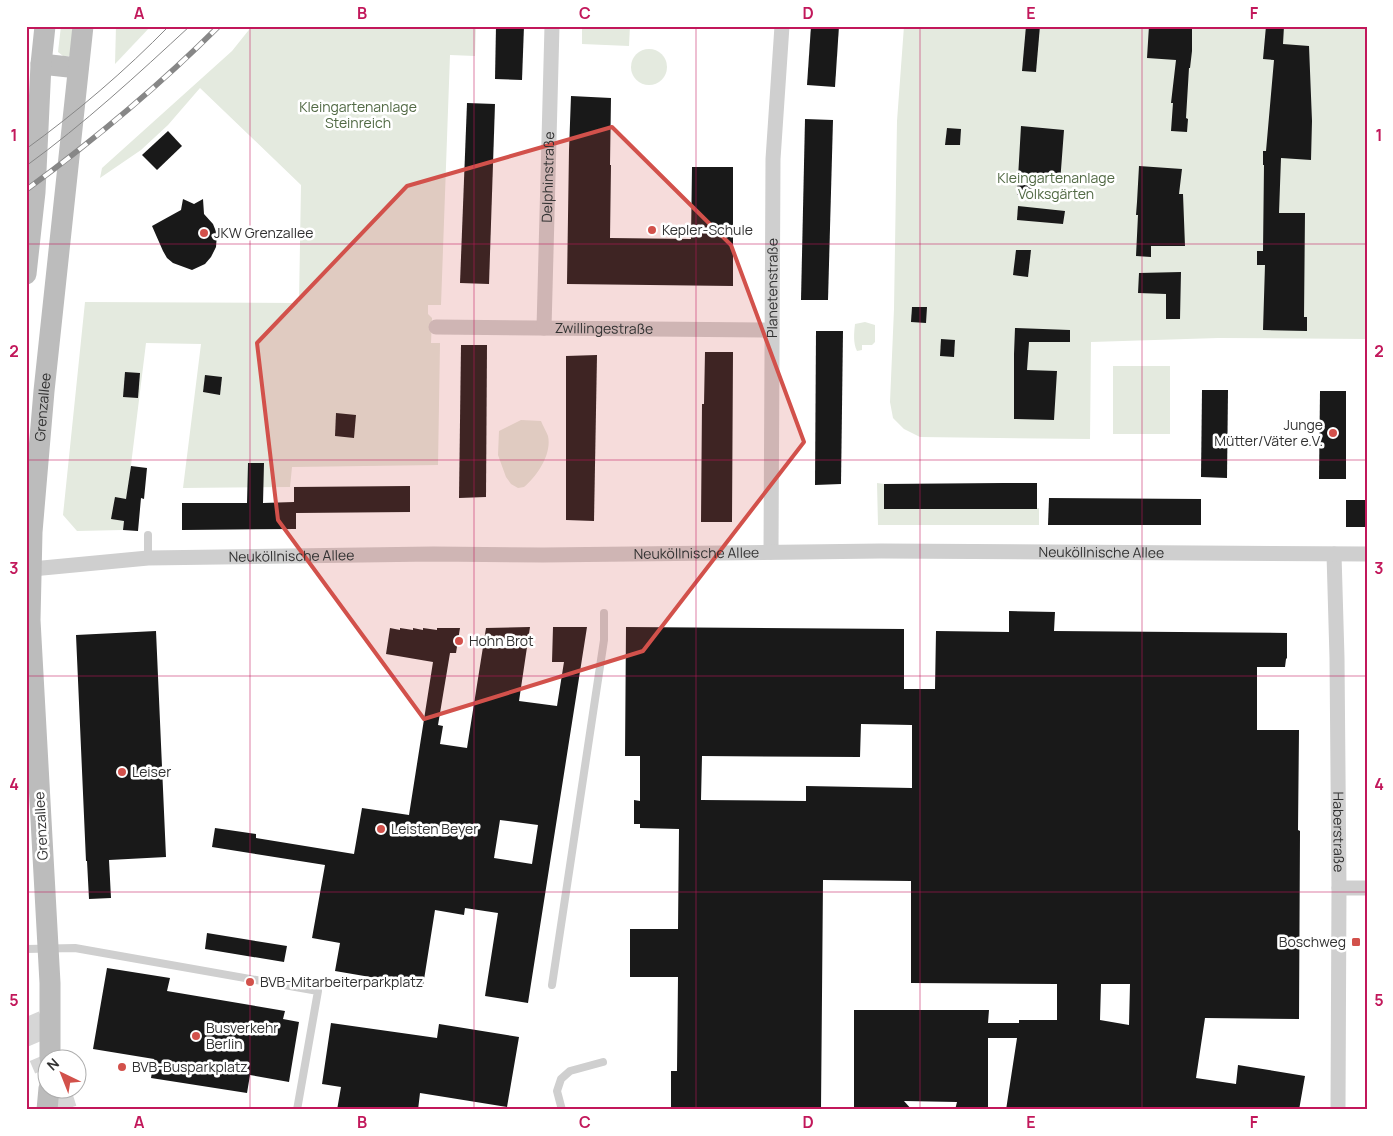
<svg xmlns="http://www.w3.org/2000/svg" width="1393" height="1136" viewBox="0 0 1393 1136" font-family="Manrope,sans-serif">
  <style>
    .green { fill: #e4eadf }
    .building { fill: #191919; fill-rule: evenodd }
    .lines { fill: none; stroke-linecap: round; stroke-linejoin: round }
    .highway-tunnel { stroke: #d6d6d6; stroke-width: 28; stroke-dasharray: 28 14; stroke-linecap: butt }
    .lane { stroke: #cfcfcf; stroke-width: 8 }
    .street { stroke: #cfcfcf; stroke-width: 15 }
    .secondary { stroke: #bcbcbc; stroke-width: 21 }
    .tram { stroke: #878787; stroke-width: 1 }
    .rail-casing { stroke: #878787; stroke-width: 5.5 }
    .rail { stroke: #fff; stroke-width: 4; stroke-dasharray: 11; stroke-linecap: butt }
    .marked { fill: #d2514b; fill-opacity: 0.2; stroke: #d2514b; stroke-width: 4; stroke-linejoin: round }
    .grid { fill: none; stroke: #c2185b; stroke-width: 1; stroke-opacity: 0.55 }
    .poi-dot { fill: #d2514b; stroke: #fff; stroke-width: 2 }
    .labels { text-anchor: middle; stroke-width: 5; stroke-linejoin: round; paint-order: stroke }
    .park-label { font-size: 14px; fill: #516944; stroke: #fff }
    .street-label { font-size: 14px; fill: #323232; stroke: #fff }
    .poi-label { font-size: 14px; fill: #323232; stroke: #fff; text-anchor: start }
    .neatline { fill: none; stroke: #c2185b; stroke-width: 2 }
    .grid-label { font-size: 16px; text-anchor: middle; font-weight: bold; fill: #c2185b }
  </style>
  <rect width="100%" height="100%" fill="#fff"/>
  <g class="green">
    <path d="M61,26H75L71,54L69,56H63L58,52Z"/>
    <path d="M116,26H151L115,64Z"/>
    <path d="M252,26H476L475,56L450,55L441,305H428V314L432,318L431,343H440L438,465L292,467L290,487L183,488L201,344L146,343L123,530L77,531L63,515L85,302L299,303L301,185L200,88L168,125L141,150L100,178L102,168L232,51Z"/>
    <path d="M582,26H630L629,46L582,44Z"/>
    <path d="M904,26H1367V339L1218,338L1091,342L1090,439L920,437L904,429L893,418L890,402L894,309L897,121Z"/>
    <circle cx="649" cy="67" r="18"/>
    <path d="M865,322L875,325V342L872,345H862V350L857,351C853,343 854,333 855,324Z"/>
    <rect x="1113" y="366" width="57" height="68"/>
    <path d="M521,420L541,421C543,426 546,431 548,436C552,454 537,476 524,487L518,488L511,484L506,477L498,455L499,431Z"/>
    <path d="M877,483L884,484L885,509L1039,508V525H878Z"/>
  </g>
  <g class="building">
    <path d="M496,26H524L522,80L495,79Z"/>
    <path d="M811,26H839L835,87L807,85Z"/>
    <path d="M1026,26H1040L1036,72L1022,71Z"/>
    <path d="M1149,26H1192V51L1190,68H1189L1186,118L1188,119L1187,132L1171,131L1173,103H1171L1176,60L1147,58Z"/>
    <path d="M1266,26H1284L1283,44L1309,46L1312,121L1311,160L1281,158L1279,213H1305L1304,317H1307V331L1263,330L1265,265H1257V251H1263L1264,165H1263V151H1266L1274,60L1263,59Z"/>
    <path d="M571,96L611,98L610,165H611L610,238L691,239L692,167H733V286L567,284L569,150Z"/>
    <path d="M467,103L495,104L489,284L460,283Z"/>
    <path d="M805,119L833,120L828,300H801Z"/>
    <path d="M1021,126L1064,130L1060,183L1032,180L1031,196L1017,195Z"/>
    <path d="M947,128L961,129L960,145H945Z"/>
    <path d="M168,131L182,146L157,170L142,155Z"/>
    <path d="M1139,166L1182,169L1179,194H1183L1185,246H1151V257L1136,256L1138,215H1136L1137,202Z"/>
    <path d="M183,199L194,204L203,199L204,214L213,224L217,234L216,247L211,257L205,264L192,270L173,263L167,258L163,251L152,226L181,210Z"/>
    <path d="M1018,206L1065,211L1063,224L1017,220Z"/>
    <path d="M1016,250H1031L1028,277L1013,275Z"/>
    <path d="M1181,272L1180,319H1166V294L1138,293L1139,273Z"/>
    <path d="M912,307H927L926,323L911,322Z"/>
    <path d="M1015,328L1070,330V342H1029L1027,370L1057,371L1054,420L1014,419V354Z"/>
    <path d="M816,331H843L841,484L815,485Z"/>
    <path d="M941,339L955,340L954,357L940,356Z"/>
    <path d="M461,345H487L486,497L459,498Z"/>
    <path d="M705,352H733L732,522H701L702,404H704Z"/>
    <path d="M597,355L594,521L566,520V356Z"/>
    <path d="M125,372L140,373L138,398L123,397Z"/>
    <path d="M205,375L222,377L220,395L203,392Z"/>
    <path d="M1202,390H1228L1227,478L1201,477Z"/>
    <path d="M1320,391H1346V479H1319Z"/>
    <path d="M336,413L356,415L354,438L335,436Z"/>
    <path d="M248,463H264L263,503L294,502V487L410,486V512L296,513V529L182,530V503H247Z"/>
    <path d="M131,466L147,468L144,499L141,498L138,531L123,530L124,521L111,519L115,497L126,499Z"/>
    <path d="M1003,483H1037V509H884V484Z"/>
    <path d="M1049,498L1201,499V525H1048Z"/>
    <rect x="1346" y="500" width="21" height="27"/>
    <path d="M1009,611L1055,612L1054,631L1287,633V658L1286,659L1285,667H1257V730H1299L1298,830L1300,831L1299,1019L1205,1018L1196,1078L1236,1084L1238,1065L1305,1076L1299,1110H1006L1017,1038H988V1110H955L957,1102L904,1101L912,1110H854V1010H989L988,1023H1019V1020H1057V984L911,983V881L823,880L821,1110H671V1071H677L678,977H630V929H678L679,829L640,828V824H634V800L640,801V756H625L626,627L904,629V689H935L936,631L1009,632ZM861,724L912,725V788L806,786V801L701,800L702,756L860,757ZM1101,984H1130L1129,1025L1100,1020Z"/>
    <path d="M530,627L519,701L557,706L564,662H552L553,627H587L528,1003L485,996L498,913L465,908L464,915L435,910L423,986L335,971L340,943L312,938L325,865L212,847L215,828L256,834V838L354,854L362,808L409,815L433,662L386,654L390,628L400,630V628L413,630V628L423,630V628L437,630V628H460L456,653H450L438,725L443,726L440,744L467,748L486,628ZM500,820L538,825L532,864L494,858Z"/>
    <path d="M156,631L166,857L109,860L111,898L89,899L87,861H86L76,635Z"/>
    <path d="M207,933L287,946L284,962L205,949Z"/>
    <path d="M107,968L170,978L167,991L285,1011L283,1019L299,1022L289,1082L250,1075L247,1093L151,1078L154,1059L93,1049Z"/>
    <path d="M331,1023L437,1038L439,1024L519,1037L507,1107L420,1093L418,1110H337L341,1087L322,1084Z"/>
  </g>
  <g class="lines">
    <g class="highway-tunnel">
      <path d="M26,1017L48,1068"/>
      <path d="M56,1088L63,1110"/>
    </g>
    <g class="lane">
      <path d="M148,535V558"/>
      <path d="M26,949L75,948L318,991L297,1110"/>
      <path d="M552,985L604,640V613"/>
      <path d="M562,1110L557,1091L561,1079L570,1071L603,1062"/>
    </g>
    <g class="street">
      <path id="s1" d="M436,327L772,330"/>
      <path id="s2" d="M544,328L552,26"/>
      <path id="s3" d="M771,552L773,159L782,26"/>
      <path id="s4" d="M1334,554L1337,658L1339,888L1338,1110"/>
      <path id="s5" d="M32,569L148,558L433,554L543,555L881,551L1367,554"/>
      <path d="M1339,888H1367"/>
    </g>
    <g class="secondary">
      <path d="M41,64L78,68"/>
      <path d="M26,274L35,192L41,64L45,26"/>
      <path id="s6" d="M50,1058V983L30,620L32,532L44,391L83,26"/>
      <path d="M47,1110L49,1088"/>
    </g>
    <g class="tram">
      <path d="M26,149C77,112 125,71 169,26"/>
      <path d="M26,166C84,124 137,75 190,26"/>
    </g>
    <g class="rail-casing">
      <path id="rail" d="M26,190C94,140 159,86 219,26"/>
    </g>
    <use href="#rail" class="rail"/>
  </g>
  <path class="marked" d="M612,127L731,245L804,442L643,651L424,719L278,520L257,343L407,186Z"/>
  <path class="grid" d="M250,26V1110M474,26V1110M696,26V1110M920,26V1110M1142,26V1110M26,244H1367M26,460H1367M26,676H1367M26,892H1367"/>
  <g class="poi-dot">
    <circle cx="652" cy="230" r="5"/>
    <circle cx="204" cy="233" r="5"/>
    <circle cx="1333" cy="433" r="5"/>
    <circle cx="459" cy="641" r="5"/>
    <circle cx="122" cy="772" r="5"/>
    <circle cx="381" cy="829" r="5"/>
    <rect x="1351" y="937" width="10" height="10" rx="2.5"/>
    <circle cx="250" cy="982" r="5"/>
    <circle cx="196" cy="1036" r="5"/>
    <circle cx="122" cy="1067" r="5"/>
  </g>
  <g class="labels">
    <g class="park-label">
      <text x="358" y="112">Kleingartenanlage<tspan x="358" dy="16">Steinreich</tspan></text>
      <text x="1056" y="183">Kleingartenanlage<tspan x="1056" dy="16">Volksgärten</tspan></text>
    </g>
    <g class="street-label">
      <text dy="5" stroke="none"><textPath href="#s2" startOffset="151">Delphinstraße</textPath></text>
      <text dy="5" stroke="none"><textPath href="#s3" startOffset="264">Planetenstraße</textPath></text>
      <text dy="5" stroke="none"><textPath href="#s1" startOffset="168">Zwillingestraße</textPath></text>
      <text dy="5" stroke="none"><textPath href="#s6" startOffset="652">Grenzallee</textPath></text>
      <text dy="5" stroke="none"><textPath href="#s5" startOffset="665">Neuköllnische Allee</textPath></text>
      <text dy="5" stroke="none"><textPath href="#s5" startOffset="1070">Neuköllnische Allee</textPath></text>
      <text dy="5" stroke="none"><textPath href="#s5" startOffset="260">Neuköllnische Allee</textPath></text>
      <text transform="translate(41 826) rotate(-93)" y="5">Grenzallee</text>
      <text dy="5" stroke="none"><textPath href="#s4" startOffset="278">Haberstraße</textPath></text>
    </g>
    <g class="poi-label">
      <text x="662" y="235">Kepler-Schule</text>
      <text x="214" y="238">JKW Grenzallee</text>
      <text x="1323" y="430" text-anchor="end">Junge<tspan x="1323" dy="16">Mütter/Väter e.V.</tspan></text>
      <text x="469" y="646">Hohn Brot</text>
      <text x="132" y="777">Leiser</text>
      <text x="391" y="834">Leisten Beyer</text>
      <text x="1346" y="947" text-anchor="end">Boschweg</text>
      <text x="260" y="987">BVB-Mitarbeiterparkplatz</text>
      <text x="206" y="1033">Busverkehr<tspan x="206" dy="16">Berlin</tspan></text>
      <text x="132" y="1072">BVB-Busparkplatz</text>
    </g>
  </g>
  <rect width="1393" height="1136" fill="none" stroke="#ffffff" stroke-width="55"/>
  <g transform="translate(62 1074) rotate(317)"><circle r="24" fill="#ffffff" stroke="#adadad"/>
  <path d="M0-4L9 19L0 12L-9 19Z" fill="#d2514b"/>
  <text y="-8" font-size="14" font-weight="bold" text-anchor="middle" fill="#323232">N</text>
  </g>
  <rect x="28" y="28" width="1338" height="1080" class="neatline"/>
  <g class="grid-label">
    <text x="139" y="19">A</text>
    <text x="362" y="19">B</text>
    <text x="585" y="19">C</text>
    <text x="808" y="19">D</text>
    <text x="1031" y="19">E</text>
    <text x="1254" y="19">F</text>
    <text x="14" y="141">1</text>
    <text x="1379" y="141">1</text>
    <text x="14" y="357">2</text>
    <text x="1379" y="357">2</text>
    <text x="14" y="574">3</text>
    <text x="1379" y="574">3</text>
    <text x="14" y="790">4</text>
    <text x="1379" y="790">4</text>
    <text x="14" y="1006">5</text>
    <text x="1379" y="1006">5</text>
    <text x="139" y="1128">A</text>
    <text x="362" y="1128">B</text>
    <text x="585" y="1128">C</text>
    <text x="808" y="1128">D</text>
    <text x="1031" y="1128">E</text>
    <text x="1254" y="1128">F</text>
  </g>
</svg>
